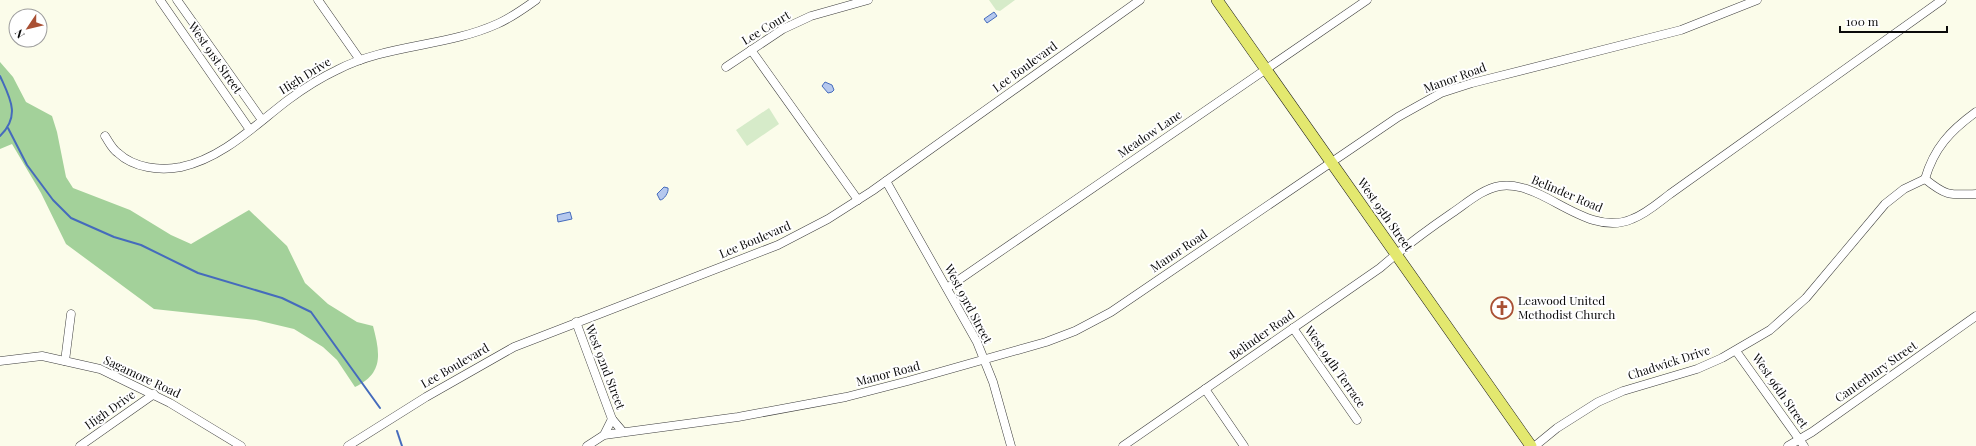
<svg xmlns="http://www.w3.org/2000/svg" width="1976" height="446" viewBox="0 0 1976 446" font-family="'Playfair Display',serif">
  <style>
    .forest { fill: #a3d19a }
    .pitch { fill: #d6ebc9 }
    .water { fill: #b5c8ee; stroke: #456bbc }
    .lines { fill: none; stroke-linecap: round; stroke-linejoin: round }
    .stream { stroke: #456bbc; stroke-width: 2 }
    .minor-casing { stroke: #3d3d3d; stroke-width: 9 }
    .major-casing { stroke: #1b1b1b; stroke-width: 12 }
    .minor { stroke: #fff; stroke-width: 8 }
    .major { stroke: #e3e86f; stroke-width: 11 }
    .labels { text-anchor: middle; stroke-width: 4; stroke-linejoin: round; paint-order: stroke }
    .street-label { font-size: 12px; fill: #0a0a0a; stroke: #fff }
    .poi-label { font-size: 12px; fill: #0a0a0a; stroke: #fff; text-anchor: start }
  </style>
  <rect width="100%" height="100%" fill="#fbfcea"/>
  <path class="forest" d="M0,62L13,77L26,102L52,116L57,132L66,177L73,188L130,210L171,235L191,244L249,210L287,246L305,283L328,304L357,322L373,326C380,353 384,373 355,387L337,360L323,347L294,329L256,320L154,309L66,244L41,193L12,144L0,149Z"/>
  <g class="pitch">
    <path d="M989,0H1015L1000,11L996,10Z"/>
    <path d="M769,108L779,124L747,146L736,130Z"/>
  </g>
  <g class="water">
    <path d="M994,12L997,16L987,23L984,19Z"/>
    <path d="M825,82L832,85L834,90L832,92L828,93L822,86Z"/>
    <path d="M664,187L668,188C669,192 664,200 660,200L657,194Z"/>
    <path d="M570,212L572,219L558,222L557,215Z"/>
  </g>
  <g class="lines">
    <g class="stream">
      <path d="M0,76C10,98 21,116 0,136"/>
      <path d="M8,128L27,165L53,200L71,218L114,237L141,245L198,273L282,298L311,312L380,408"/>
      <path d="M397,431L402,446"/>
    </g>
    <g class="minor-casing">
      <g id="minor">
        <path d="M160,0L250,130"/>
        <path d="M177,0L262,120"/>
        <path d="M318,0L360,60"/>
        <path d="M751,50L858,200"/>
        <path d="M726,67L783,29L811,16L868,0"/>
        <path d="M105,136C109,142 112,149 118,153C134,168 160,171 181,167C223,158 255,125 288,100C303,89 320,78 337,70C387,44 446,47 497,24C511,18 523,9 536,0"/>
        <path d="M1925,179C1934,148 1950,131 1976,112"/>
        <path d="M1925,179C1946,196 1949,195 1976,194"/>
        <path d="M886,181L977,342L993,382L1011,446"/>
        <path d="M947,288L1367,0"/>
        <path d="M576,322L612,419L623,432"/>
        <path d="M1293,328L1357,420"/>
        <path d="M1736,351L1804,446"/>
        <path d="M0,361L42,356L100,369L170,403L241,446"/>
        <path d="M65,361L71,314"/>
        <path d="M1205,389L1244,446"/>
        <path d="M604,435L612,419"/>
        <path d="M80,446L154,394"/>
        <path d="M348,446L426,397L514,347L778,245L828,219L872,191L1140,0"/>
        <path d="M587,446L604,435L738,417L846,397L908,381L1046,342L1075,331L1111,312L1398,117L1441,93L1472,83L1681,30L1757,0"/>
        <path d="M1123,446L1380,268C1403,248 1427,230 1452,213C1467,203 1482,189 1500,186C1515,184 1528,189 1541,195C1568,208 1601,233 1632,219C1646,214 1658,203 1670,194L1942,0"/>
        <path d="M1535,446L1557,428L1598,402L1623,391L1697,369L1722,358L1770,330L1806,298L1885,204L1904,189L1925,179"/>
        <path d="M1788,446L1812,432L1976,316"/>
      </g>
    </g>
    <g class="major-casing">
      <path id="major" d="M1217,0L1531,446"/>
    </g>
    <use href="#minor" class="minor"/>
    <use href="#major" class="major"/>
  </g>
  <defs>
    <g id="church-ring" transform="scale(1.15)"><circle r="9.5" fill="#fff" stroke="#a95034" stroke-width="1.5"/><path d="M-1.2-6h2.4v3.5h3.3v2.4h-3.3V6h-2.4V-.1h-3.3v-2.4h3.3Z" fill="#a95034"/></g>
  </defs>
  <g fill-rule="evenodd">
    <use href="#church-ring" x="1502" y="308"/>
  </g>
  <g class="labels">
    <g class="street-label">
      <text transform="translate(766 28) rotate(-31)" y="4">Lee Court</text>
      <text transform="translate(215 58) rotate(55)" y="4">West 91st Street</text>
      <text transform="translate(1025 67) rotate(-36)" y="4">Lee Boulevard</text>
      <text transform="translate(305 76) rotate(-32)" y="4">High Drive</text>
      <text transform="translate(1455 78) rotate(-20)" y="4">Manor Road</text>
      <text transform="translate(1150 134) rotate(-34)" y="4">Meadow Lane</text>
      <text transform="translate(1567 194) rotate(23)" y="4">Belinder Road</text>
      <text transform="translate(1385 215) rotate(55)" y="4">West 95th Street</text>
      <text transform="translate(755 240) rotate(-23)" y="4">Lee Boulevard</text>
      <text transform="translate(1179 251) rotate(-34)" y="4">Manor Road</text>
      <text transform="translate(968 304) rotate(62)" y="4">West 93rd Street</text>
      <text transform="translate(1262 335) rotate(-35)" y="4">Belinder Road</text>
      <text transform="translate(1669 363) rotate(-18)" y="4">Chadwick Drive</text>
      <text transform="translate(455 366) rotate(-30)" y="4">Lee Boulevard</text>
      <text transform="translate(605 367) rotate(69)" y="4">West 92nd Street</text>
      <text transform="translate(1335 367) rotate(55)" y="4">West 94th Terrace</text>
      <text transform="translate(1876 372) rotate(-35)" y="4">Canterbury Street</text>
      <text transform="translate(888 374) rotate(-15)" y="4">Manor Road</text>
      <text transform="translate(142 377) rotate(25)" y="4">Sagamore Road</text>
      <text transform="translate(1780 391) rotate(55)" y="4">West 96th Street</text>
      <text transform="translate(110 410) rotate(-35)" y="4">High Drive</text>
    </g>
    <g class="poi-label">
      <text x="1518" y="305">Leawood United<tspan x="1518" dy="14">Methodist Church</tspan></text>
    </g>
  </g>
  <g transform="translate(28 28) rotate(235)"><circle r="19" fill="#ffffff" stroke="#9d9d9d"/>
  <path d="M0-3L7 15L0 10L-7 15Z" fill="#a95034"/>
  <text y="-6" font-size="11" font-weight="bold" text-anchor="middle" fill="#0a0a0a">N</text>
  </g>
  <path d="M1840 26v6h107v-6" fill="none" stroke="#0a0a0a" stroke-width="2"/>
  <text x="1846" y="26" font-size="12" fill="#0a0a0a" stroke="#ffffff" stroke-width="3" paint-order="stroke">100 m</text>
</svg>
